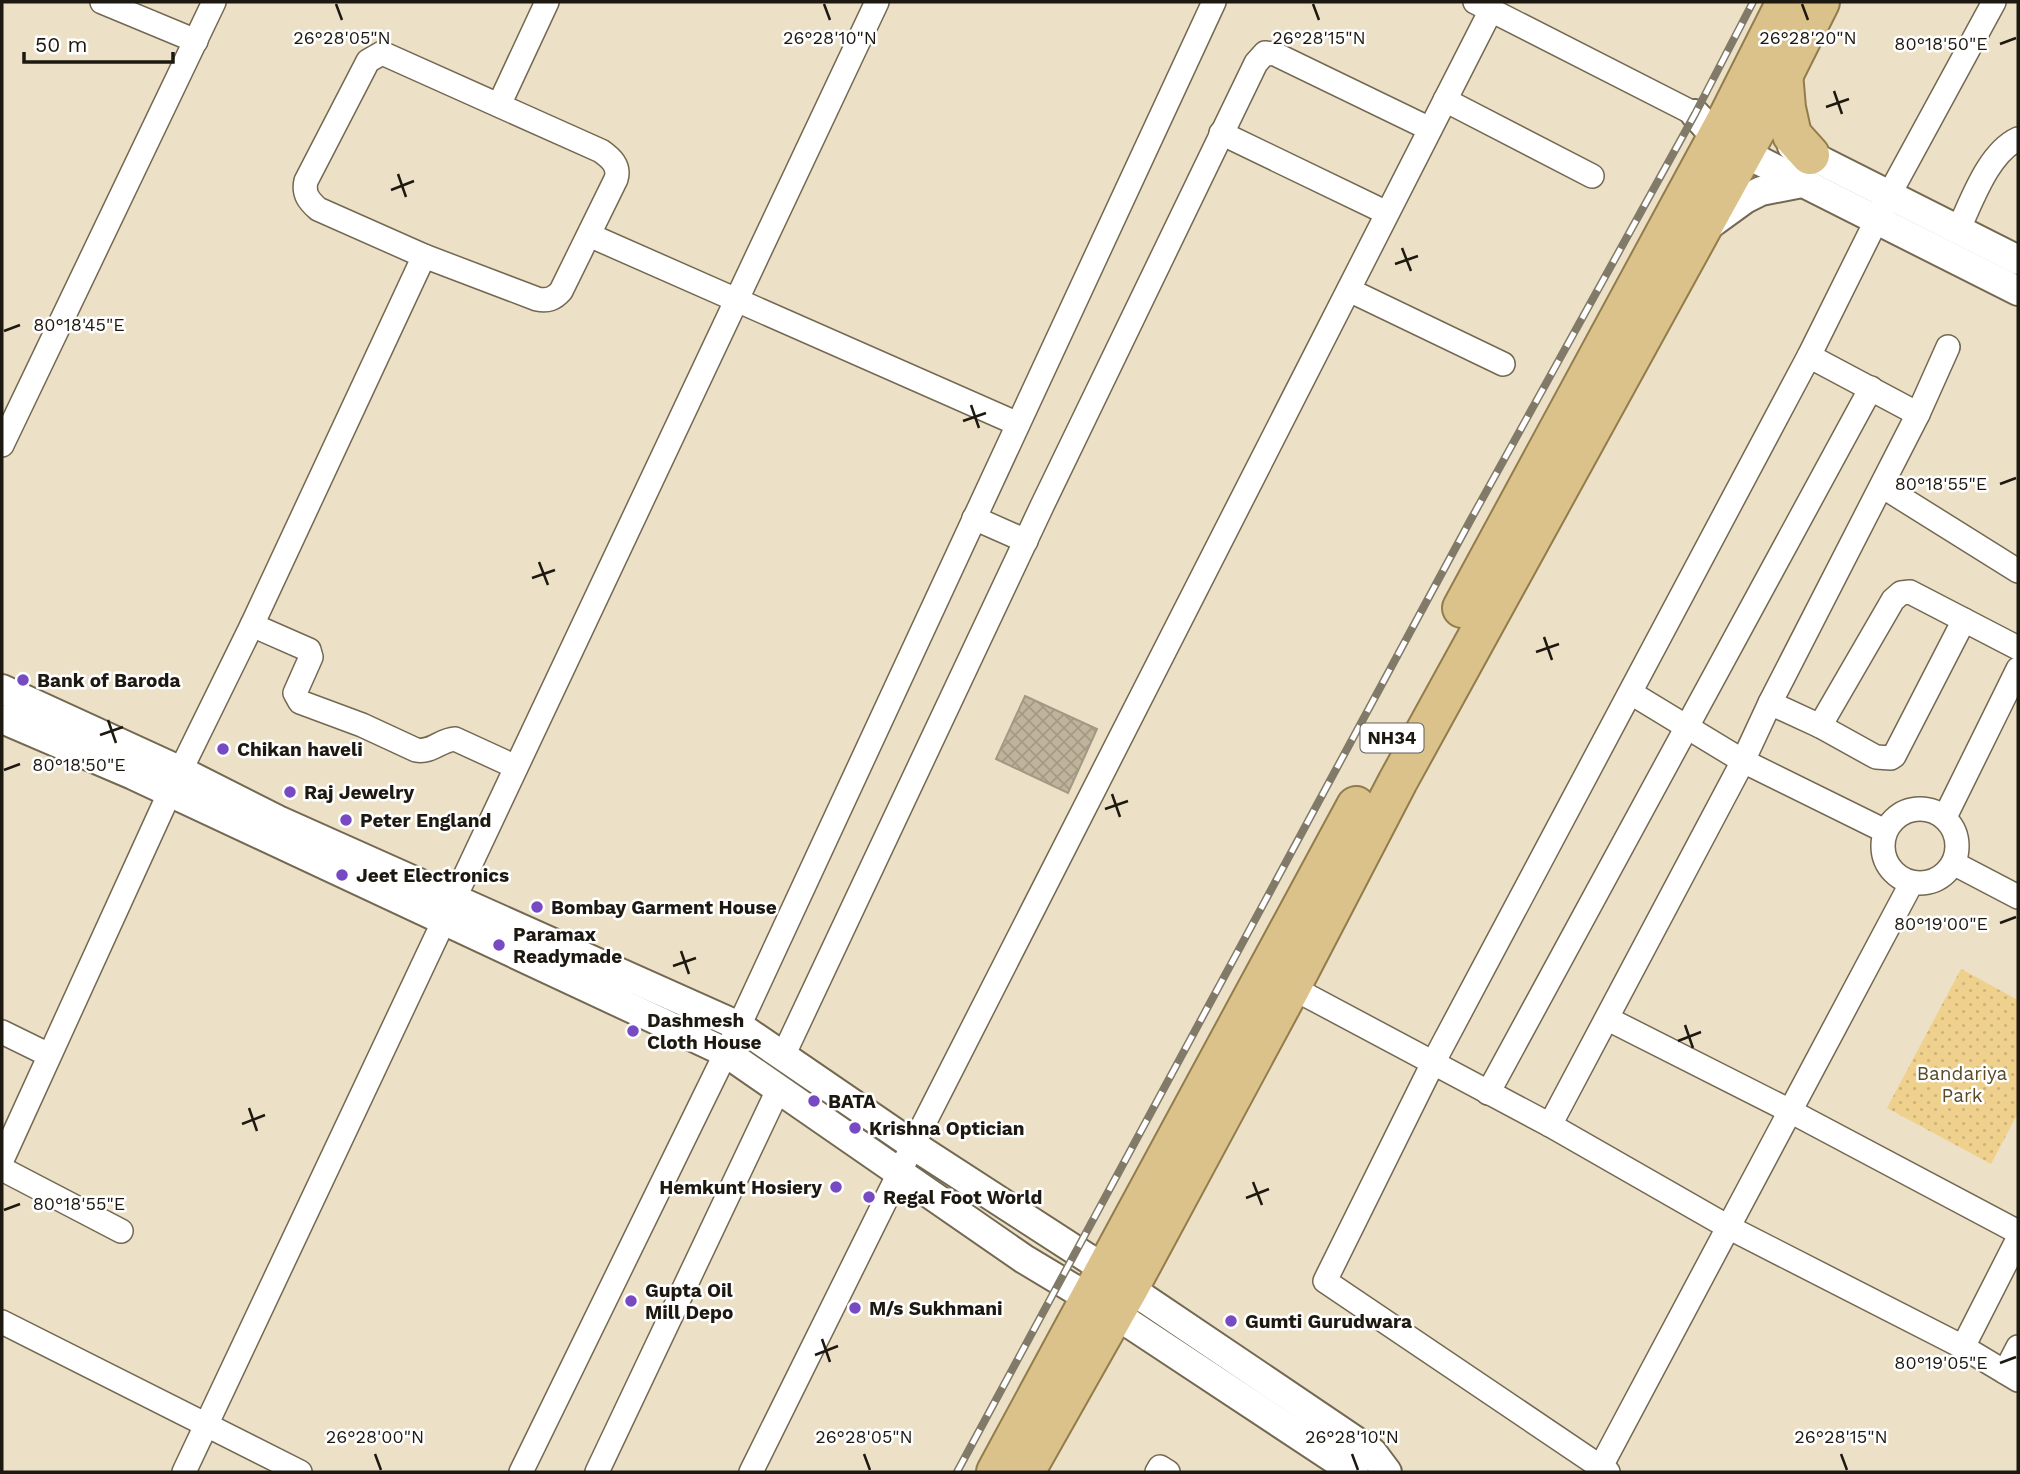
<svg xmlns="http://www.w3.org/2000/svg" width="2020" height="1474" viewBox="0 0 2020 1474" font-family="'Work Sans',sans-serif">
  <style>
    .park { fill: url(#park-dots) }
    .building { fill: url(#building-cross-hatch); stroke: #a39880; stroke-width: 2 }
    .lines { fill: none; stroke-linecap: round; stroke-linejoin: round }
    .minor-casing { stroke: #736851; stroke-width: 26 }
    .tertiary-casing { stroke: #736851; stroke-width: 32 }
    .trunk-casing { stroke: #927c4c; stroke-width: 42 }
    .minor { stroke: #fff; stroke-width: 23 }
    .tertiary { stroke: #fff; stroke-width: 28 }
    .trunk { stroke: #dac28a; stroke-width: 38 }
    .rail-casing { stroke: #827a68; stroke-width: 8 }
    .rail { stroke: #fff; stroke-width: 5; stroke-dasharray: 16; stroke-linecap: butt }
    .ticks { fill: none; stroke: #1d1910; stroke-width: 2.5 }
    .poi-dot { fill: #774ac3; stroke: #fff; stroke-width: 2.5 }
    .labels { text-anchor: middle; stroke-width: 5; stroke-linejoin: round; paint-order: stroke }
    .shield { fill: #fff; stroke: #615e58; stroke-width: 2 }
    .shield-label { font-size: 18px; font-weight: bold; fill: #1d1910 }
    .poi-label { font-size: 19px; font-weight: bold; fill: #1d1910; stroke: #fff; text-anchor: start }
    .park-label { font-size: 19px; fill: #5a4a25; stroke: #fff }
    .ticks-label { font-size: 18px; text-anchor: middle; fill: #1d1910; stroke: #fff; stroke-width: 5; stroke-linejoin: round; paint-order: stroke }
  </style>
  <defs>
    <pattern id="park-dots" width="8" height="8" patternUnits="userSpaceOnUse" patternTransform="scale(1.75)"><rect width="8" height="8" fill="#efd18d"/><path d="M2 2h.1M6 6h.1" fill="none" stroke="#ccb379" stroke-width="1.8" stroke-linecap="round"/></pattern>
    <pattern id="building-cross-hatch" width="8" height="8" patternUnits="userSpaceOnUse" patternTransform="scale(1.75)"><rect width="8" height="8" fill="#bfb49b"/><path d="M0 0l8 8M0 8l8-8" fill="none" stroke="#a49a84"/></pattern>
  </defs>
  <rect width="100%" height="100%" fill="#ece0c6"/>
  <path class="park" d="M1961,969L2018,1000V1113L1991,1164L1887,1108Z"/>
  <path class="building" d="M1025,696L1097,729L1068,793L996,759Z"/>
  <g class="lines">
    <g class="minor-casing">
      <g id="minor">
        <path d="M102,2L196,41"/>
        <path d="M1475,2L1695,114"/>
        <path d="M382,53L601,151C611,158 620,166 616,179L561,291C554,299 548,301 537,299L424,256L318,209C309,201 303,194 306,181L368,61Z"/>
        <path d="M1445,100L1592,176"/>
        <path d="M499,105L547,2"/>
        <path d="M1221,133L1387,213"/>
        <path d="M1958,230C1972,201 1988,153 2018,139"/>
        <path d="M589,235L1018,424"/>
        <path d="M1349,290L1503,364"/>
        <path d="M1918,414L1948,347"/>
        <path d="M2,445L214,2"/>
        <path d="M1882,486L2018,571"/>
        <path d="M974,518L1026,541"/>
        <path d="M252,625L309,650L311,657L295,693L300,702L362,725L416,750C432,753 440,740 455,739L516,767"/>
        <path d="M1631,693L1743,761L1885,831"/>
        <path d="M1770,703L1820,726L1876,757L1891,758L1894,756L1964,620"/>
        <path d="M1820,726L1893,600L1901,593L1910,592L2018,648"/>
        <circle cx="1920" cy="846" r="37"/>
        <path d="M1945,817L2018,669"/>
        <path d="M1955,864L2018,897"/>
        <path d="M1291,987L1550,1125L1730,1228L1963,1347L2018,1380"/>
        <path d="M1608,1019L1790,1111L2018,1232"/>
        <path d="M2,1032L49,1055"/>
        <path d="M783,1056L1042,506L1256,63L1265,53L1275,54L1430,129"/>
        <path d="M1488,1093L1871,388"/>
        <path d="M1550,1125L1743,761L1770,703L1918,414L1809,356"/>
        <path d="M2,1160L169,794L252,625L424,256"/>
        <path d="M2,1169L121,1231"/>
        <path d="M2,1322L300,1472"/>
        <path d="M1963,1347L2018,1239"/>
        <path d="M2005,1372L2018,1347"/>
        <path d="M184,1472L877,2"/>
        <path d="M521,1472L739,1026L1214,2"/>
        <path d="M597,1472L778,1090"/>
        <path d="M751,1472L913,1145L1491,10"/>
        <path d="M1157,1472L1160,1467L1168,1472"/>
        <path d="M1598,1472L1911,884"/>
        <path d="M1608,1472L1325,1281L1433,1063L1809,356L1889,195L1994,2"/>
      </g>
    </g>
    <g class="tertiary-casing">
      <g id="tertiary">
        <path d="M1695,114L1717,138L1744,153L2018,291"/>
        <path d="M1792,146L2018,260"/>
        <path d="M1705,228L1745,199L1761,191L1802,183"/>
        <path d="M2,689L181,771L278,820L739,1026L913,1145L1106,1270"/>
        <path d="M2,719L133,775L725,1052L1024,1259L1089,1298"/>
        <path d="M1129,1288L1372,1452L1387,1472"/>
        <path d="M1115,1314L1354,1472"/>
      </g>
    </g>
    <g class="trunk-casing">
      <g id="trunk">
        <path d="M1783,73L1786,108L1792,135L1810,155"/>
        <path d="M1462,608L1729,115L1786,2"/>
        <path d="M996,1472L1356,806"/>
        <path d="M1025,1472L1129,1288L1291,987L1398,781L1757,128L1820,2"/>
      </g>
    </g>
    <use href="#minor" class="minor"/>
    <use href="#tertiary" class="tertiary"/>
    <use href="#trunk" class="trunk"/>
    <g class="rail-casing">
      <path id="rail" d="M957,1472L1470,521L1695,114L1753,2"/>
    </g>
    <use href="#rail" class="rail"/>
  </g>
  <path class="ticks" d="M336,4L342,20M824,4L830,20M1313,4L1319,20M1802,4L1808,20M2000,44L2016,38M1834,91L1842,114M1826,107L1849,99M398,174L406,197M391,190L414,181M1402,248L1411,271M1395,264L1418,256M4,331L20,325M971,405L979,428M963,421L986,413M2000,484L2016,478M539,562L548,585M532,578L555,570M1544,637L1552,660M1536,652L1559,644M108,720L116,743M100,735L123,727M4,770L20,764M1112,794L1120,817M1105,809L1128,801M2000,923L2016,917M681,951L689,974M673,966L696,958M1685,1025L1693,1048M1678,1041L1701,1032M249,1108L257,1131M242,1124L265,1115M1253,1182L1262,1205M1246,1198L1269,1189M4,1210L20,1204M822,1339L830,1362M815,1355L838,1346M2000,1363L2016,1357M375,1454L381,1470M864,1454L870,1470M1352,1454L1358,1470M1841,1454L1847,1470"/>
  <g class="poi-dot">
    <circle cx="23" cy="680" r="7"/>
    <circle cx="223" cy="749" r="7"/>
    <circle cx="290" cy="792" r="7"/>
    <circle cx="346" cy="820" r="7"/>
    <circle cx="342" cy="875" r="7"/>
    <circle cx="537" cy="907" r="7"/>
    <circle cx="499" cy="945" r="7"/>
    <circle cx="633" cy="1031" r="7"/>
    <circle cx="814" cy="1101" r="7"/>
    <circle cx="855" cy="1128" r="7"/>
    <circle cx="836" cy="1187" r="7"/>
    <circle cx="869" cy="1197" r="7"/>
    <circle cx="631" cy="1301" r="7"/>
    <circle cx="855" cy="1308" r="7"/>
    <circle cx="1231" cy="1321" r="7"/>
  </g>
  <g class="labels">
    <rect class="shield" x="1360.5" y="723.5" width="63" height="29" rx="5"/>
    <g class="shield-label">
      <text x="1392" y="744">NH34</text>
    </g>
    <g class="poi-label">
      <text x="37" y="687">Bank of Baroda</text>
      <text x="237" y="756">Chikan haveli</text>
      <text x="304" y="799">Raj Jewelry</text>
      <text x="360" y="827">Peter England</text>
      <text x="356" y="882">Jeet Electronics</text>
      <text x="551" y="914">Bombay Garment House</text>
      <text x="513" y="941">Paramax<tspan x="513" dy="22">Readymade</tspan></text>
      <text x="647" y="1027">Dashmesh<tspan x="647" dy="22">Cloth House</tspan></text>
      <text x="828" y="1108">BATA</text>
      <text x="869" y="1135">Krishna Optician</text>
      <text x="822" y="1194" text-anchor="end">Hemkunt Hosiery</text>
      <text x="883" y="1204">Regal Foot World</text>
      <text x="645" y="1297">Gupta Oil<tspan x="645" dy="22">Mill Depo</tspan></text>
      <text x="869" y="1315">M/s Sukhmani</text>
      <text x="1245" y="1328">Gumti Gurudwara</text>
    </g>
    <g class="park-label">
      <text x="1962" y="1080">Bandariya<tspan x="1962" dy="22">Park</tspan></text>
    </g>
  </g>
  <g class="ticks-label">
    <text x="342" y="44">26°28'05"N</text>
    <text x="830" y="44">26°28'10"N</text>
    <text x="1319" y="44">26°28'15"N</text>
    <text x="1808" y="44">26°28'20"N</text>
    <text x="1941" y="50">80°18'50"E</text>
    <text x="79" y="331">80°18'45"E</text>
    <text x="1941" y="490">80°18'55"E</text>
    <text x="79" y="771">80°18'50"E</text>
    <text x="1941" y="930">80°19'00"E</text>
    <text x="79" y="1210">80°18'55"E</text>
    <text x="1941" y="1369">80°19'05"E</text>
    <text x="375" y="1443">26°28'00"N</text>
    <text x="864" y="1443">26°28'05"N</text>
    <text x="1352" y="1443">26°28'10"N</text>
    <text x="1841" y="1443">26°28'15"N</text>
  </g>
  <rect width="2020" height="1474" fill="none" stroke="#1d1910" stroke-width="7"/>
  <path d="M24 52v10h149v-10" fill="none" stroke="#1d1910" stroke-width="3.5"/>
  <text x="35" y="52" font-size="21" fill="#1d1910" stroke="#ffffff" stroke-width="5" paint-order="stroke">50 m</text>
</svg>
